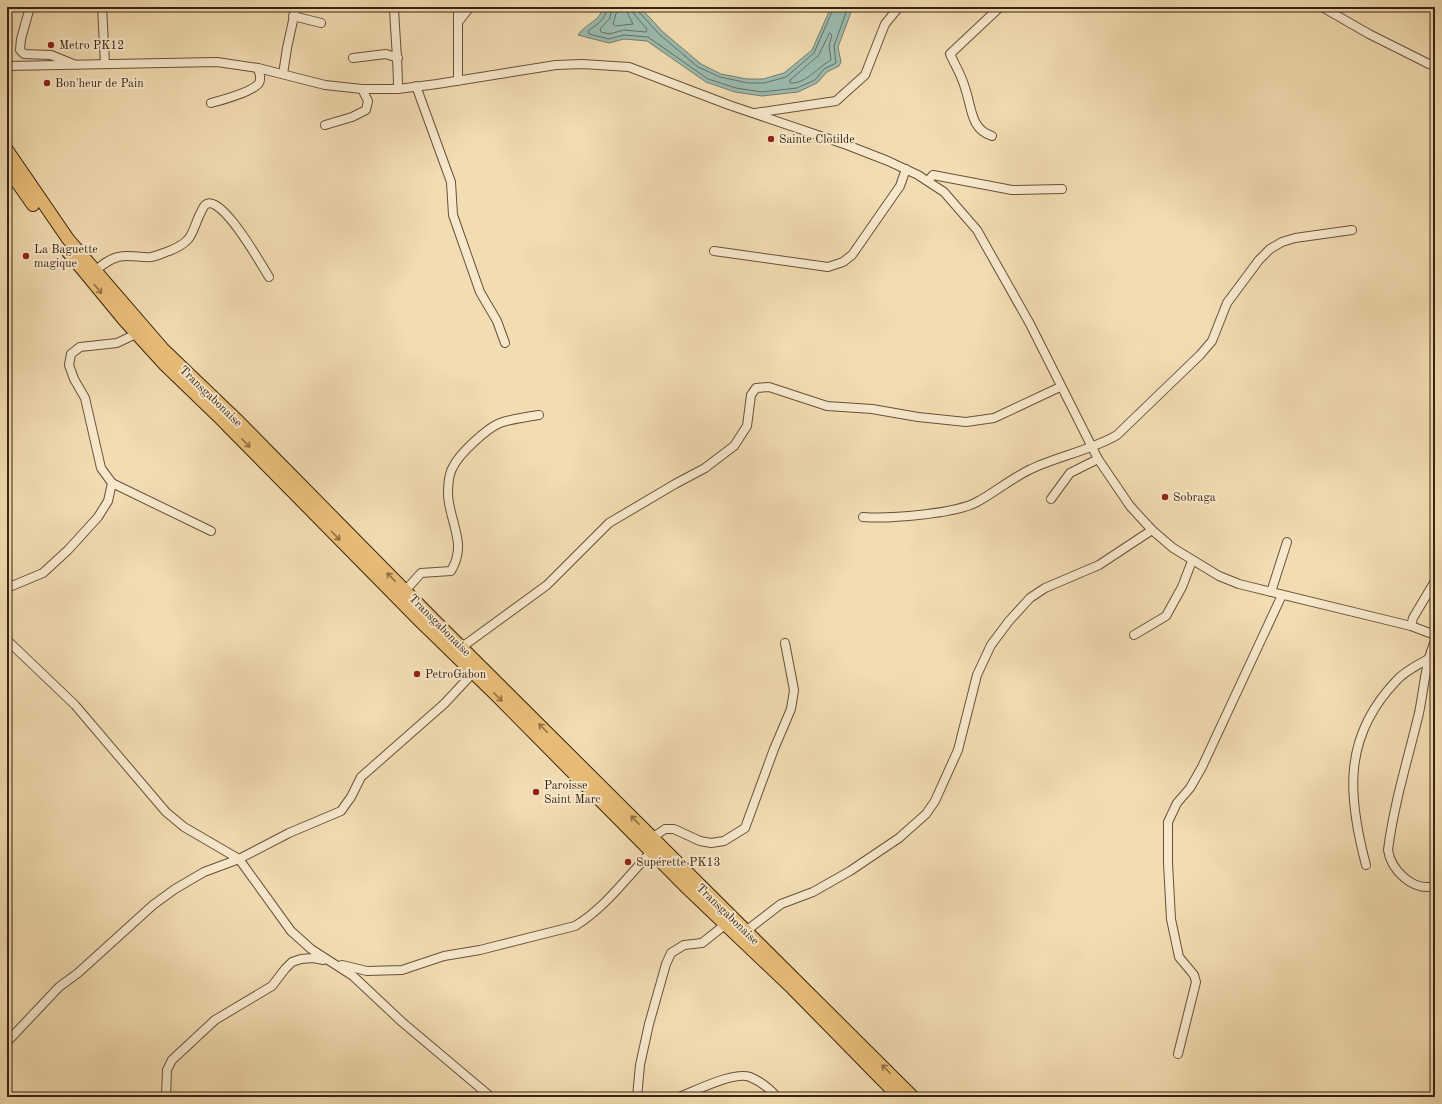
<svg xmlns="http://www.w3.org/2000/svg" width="1442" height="1104" viewBox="0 0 1442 1104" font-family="'Old Standard TT',serif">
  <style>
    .water { fill: #9bbbaf; stroke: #747e70 }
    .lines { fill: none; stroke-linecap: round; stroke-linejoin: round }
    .shore { stroke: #6a6f60; stroke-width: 1 }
    .minor-casing { stroke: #675139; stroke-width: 10 }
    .highway-casing { stroke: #392311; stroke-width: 14 }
    .minor { stroke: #f7e8cc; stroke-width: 8 }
    .highway { stroke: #e9be78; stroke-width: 12 }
    .oneway { stroke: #917044 }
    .poi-dot { fill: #8f2418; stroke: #f7e8cc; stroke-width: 1.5 }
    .labels { text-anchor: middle; stroke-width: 4; stroke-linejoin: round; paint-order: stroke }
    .poi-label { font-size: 12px; fill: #392311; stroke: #f7e8cc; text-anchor: start }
    .street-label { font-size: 12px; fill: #392311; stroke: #f7e8cc }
  </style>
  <rect width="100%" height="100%" fill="#f2dcb1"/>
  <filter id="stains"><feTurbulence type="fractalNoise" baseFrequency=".005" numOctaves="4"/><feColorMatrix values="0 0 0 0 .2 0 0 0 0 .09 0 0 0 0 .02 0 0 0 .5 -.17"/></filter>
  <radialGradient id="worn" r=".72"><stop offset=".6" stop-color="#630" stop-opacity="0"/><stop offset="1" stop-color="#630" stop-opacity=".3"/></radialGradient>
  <path class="water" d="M603,7H640L662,31L701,64L721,74L747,79H763L784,73L812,50L831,7H853L838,47L841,62L839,66L827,72L817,83L798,92L762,96L735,92L706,82L647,41L624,39L609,43L578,35C586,23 600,22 603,7Z"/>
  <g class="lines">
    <g class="shore">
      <path d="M607,7C606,19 598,24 588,31L589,34L609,39L624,35L648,37L708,79L736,88L762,92L797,88L815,80L824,69L836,63L834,46L848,7"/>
      <path d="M612,7L610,18L600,29L601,32L609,34L624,30L646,32L647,29L634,14L632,7"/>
      <path d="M618,7L613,24L615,26L633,24L628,14L626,7"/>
      <path d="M637,7L639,12L659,34L698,67L720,77L748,83H764L786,77L814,53L834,7"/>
      <path d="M830,33L832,35L829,46L831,60C818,67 806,84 790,83V80L818,56Z"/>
    </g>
    <g class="minor-casing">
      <g id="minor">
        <path d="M30,7L21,39L20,50L24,54L51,55L73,64"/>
        <path d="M102,7L105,64"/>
        <path d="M394,7C395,34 398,61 398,89"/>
        <path d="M458,7V81"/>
        <path d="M1322,7L1369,34L1429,64L1435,65"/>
        <path d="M293,16L321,23"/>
        <path d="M459,21L470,7"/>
        <path d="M353,58L386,54L398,58"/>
        <path d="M7,66L217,62L258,68L325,85L362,89H398L437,84L556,65L582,64L629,67L729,105L847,145L888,161L918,175L944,192L977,230L1030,324L1098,459L1130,506L1152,530L1173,548L1219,576L1239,584L1411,626L1435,635"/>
        <path d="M283,74L287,48L296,7"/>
        <path d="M416,86L451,182L453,215L480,292L497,321L505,343"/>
        <path d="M211,103C222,100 253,92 259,83C262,78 259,73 258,68"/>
        <path d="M755,113L836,101L865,75L885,24L899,7"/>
        <path d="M325,125L352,117L366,110L368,101L362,89"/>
        <path d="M992,136C970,129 972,107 965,88C962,76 955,65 950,54L1000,7"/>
        <path d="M928,181L933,175L1012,190L1062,189"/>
        <path d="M714,251L828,267L843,262L852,255L900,186L906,169"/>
        <path d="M95,271C102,265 109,259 118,257C129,254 141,258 151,257C157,256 163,253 169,251C197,240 190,231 203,208C216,183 262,266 269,277"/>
        <path d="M112,483L211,531"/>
        <path d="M1051,499L1070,473L1098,459"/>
        <path d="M863,517C888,519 955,514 977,502C995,492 1011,479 1029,470C1057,456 1090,451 1117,435L1200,355L1212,341L1227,303L1259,260L1270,249L1282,242L1295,238L1352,230"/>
        <path d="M7,588L43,573L68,550L98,517L108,501L112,483L101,468L85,398L74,379L69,365L71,354L80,347L117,343L136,334"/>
        <path d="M405,591L421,573L451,571C466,546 453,528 449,503C447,493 448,475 453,467C459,454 487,428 500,423C512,419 525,417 539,415"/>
        <path d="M1271,592L1287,542"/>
        <path d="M1411,626L1413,618L1435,581"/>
        <path d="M1134,635L1166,616L1182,587L1192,561"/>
        <path d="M7,640L75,705L166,812L184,827L239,859L291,931L311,949L353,976L402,1022L491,1097"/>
        <path d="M1435,641C1425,664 1424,689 1419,713C1408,759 1394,803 1388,850C1391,870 1413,892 1435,886"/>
        <path d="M462,647L547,585L609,523L675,484L705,468L734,446L747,426L751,395L756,388L769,387L827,406L872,409L918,417L966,422L994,418L1060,387"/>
        <path d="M652,838L665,829H674L700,841L711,843L724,841L745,828L774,749L791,709L794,690L785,643"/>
        <path d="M1366,865C1347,794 1343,736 1397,680C1405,671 1418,665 1428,659"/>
        <path d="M746,931L781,904L813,892L850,871L899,838L926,814L935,801L958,750L977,675L991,645L1009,621L1030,598L1045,588L1099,565L1152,530"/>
        <path d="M342,965L367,971L402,970L444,956L480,950L575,926C605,908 628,876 652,851"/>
        <path d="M7,1042L59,987L78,973L153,905L175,889L204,872L239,859L289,833L341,811L351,797L361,777L444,704L473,673"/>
        <path d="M1178,1054L1196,982L1194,975L1179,957L1171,919L1168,863V822L1177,803L1190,788L1202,767L1282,595"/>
        <path d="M166,1097L167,1070L172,1060L215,1020L272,986L285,969L292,962L301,959L313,958L323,960"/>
        <path d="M637,1097L640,1065L649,1024L666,964L671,953L684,945L702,943L726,924"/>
        <path d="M679,1097C695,1091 734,1071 750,1077C760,1081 770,1089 777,1097"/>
      </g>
    </g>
    <g class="highway-casing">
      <g id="highway">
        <path d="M7,150L68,239L163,349L236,419L434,620L913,1097"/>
        <path d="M7,168L33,205"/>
        <path d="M68,252L124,320L165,365L221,419L419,620L497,696L688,889L792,988L899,1097"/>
      </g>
    </g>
    <use href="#minor" class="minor"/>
    <use href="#highway" class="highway"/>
  </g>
  <defs><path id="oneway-shaft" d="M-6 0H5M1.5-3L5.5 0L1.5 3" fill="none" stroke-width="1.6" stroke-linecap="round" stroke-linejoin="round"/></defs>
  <g class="oneway">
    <use href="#oneway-shaft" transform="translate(98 289) rotate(50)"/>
    <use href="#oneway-shaft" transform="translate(246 443) rotate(45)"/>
    <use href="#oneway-shaft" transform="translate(336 536) rotate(46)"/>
    <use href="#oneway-shaft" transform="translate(391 577) rotate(-134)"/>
    <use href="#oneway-shaft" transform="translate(498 697) rotate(45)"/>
    <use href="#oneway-shaft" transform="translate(543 728) rotate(-135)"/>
    <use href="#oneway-shaft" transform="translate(635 820) rotate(-134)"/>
    <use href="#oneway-shaft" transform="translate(886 1069) rotate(-135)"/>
  </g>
  <g class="poi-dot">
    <circle cx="51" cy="45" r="4"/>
    <circle cx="47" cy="83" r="4"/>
    <circle cx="771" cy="139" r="4"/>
    <circle cx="26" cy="256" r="4"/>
    <circle cx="1165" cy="497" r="4"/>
    <circle cx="417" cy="674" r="4"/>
    <circle cx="536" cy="792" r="4"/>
    <circle cx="628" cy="862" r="4"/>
  </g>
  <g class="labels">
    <g class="poi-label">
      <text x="59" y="49">Metro PK12</text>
      <text x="55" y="87">Bon'heur de Pain</text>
      <text x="779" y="143">Sainte Clotilde</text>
      <text x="34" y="253">La Baguette<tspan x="34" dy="14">magique</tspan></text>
      <text x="1173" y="501">Sobraga</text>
      <text x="425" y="678">PetroGabon</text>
      <text x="544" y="789">Paroisse<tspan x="544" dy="14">Saint Marc</tspan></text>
      <text x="636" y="866">Supérette PK13</text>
    </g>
    <g class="street-label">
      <text transform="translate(211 396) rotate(44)" y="4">Transgabonaise</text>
      <text transform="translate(440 625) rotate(45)" y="4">Transgabonaise</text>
      <text transform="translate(728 914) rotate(44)" y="4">Transgabonaise</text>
    </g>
  </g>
  <rect width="1442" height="1104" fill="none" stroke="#f2dcb1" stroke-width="24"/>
  <rect x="8" y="8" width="1426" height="1088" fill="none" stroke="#392311" stroke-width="2"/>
  <rect x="12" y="12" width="1418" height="1080" fill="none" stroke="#392311"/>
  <rect width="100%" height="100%" filter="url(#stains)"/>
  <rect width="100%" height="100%" fill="url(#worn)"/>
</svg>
